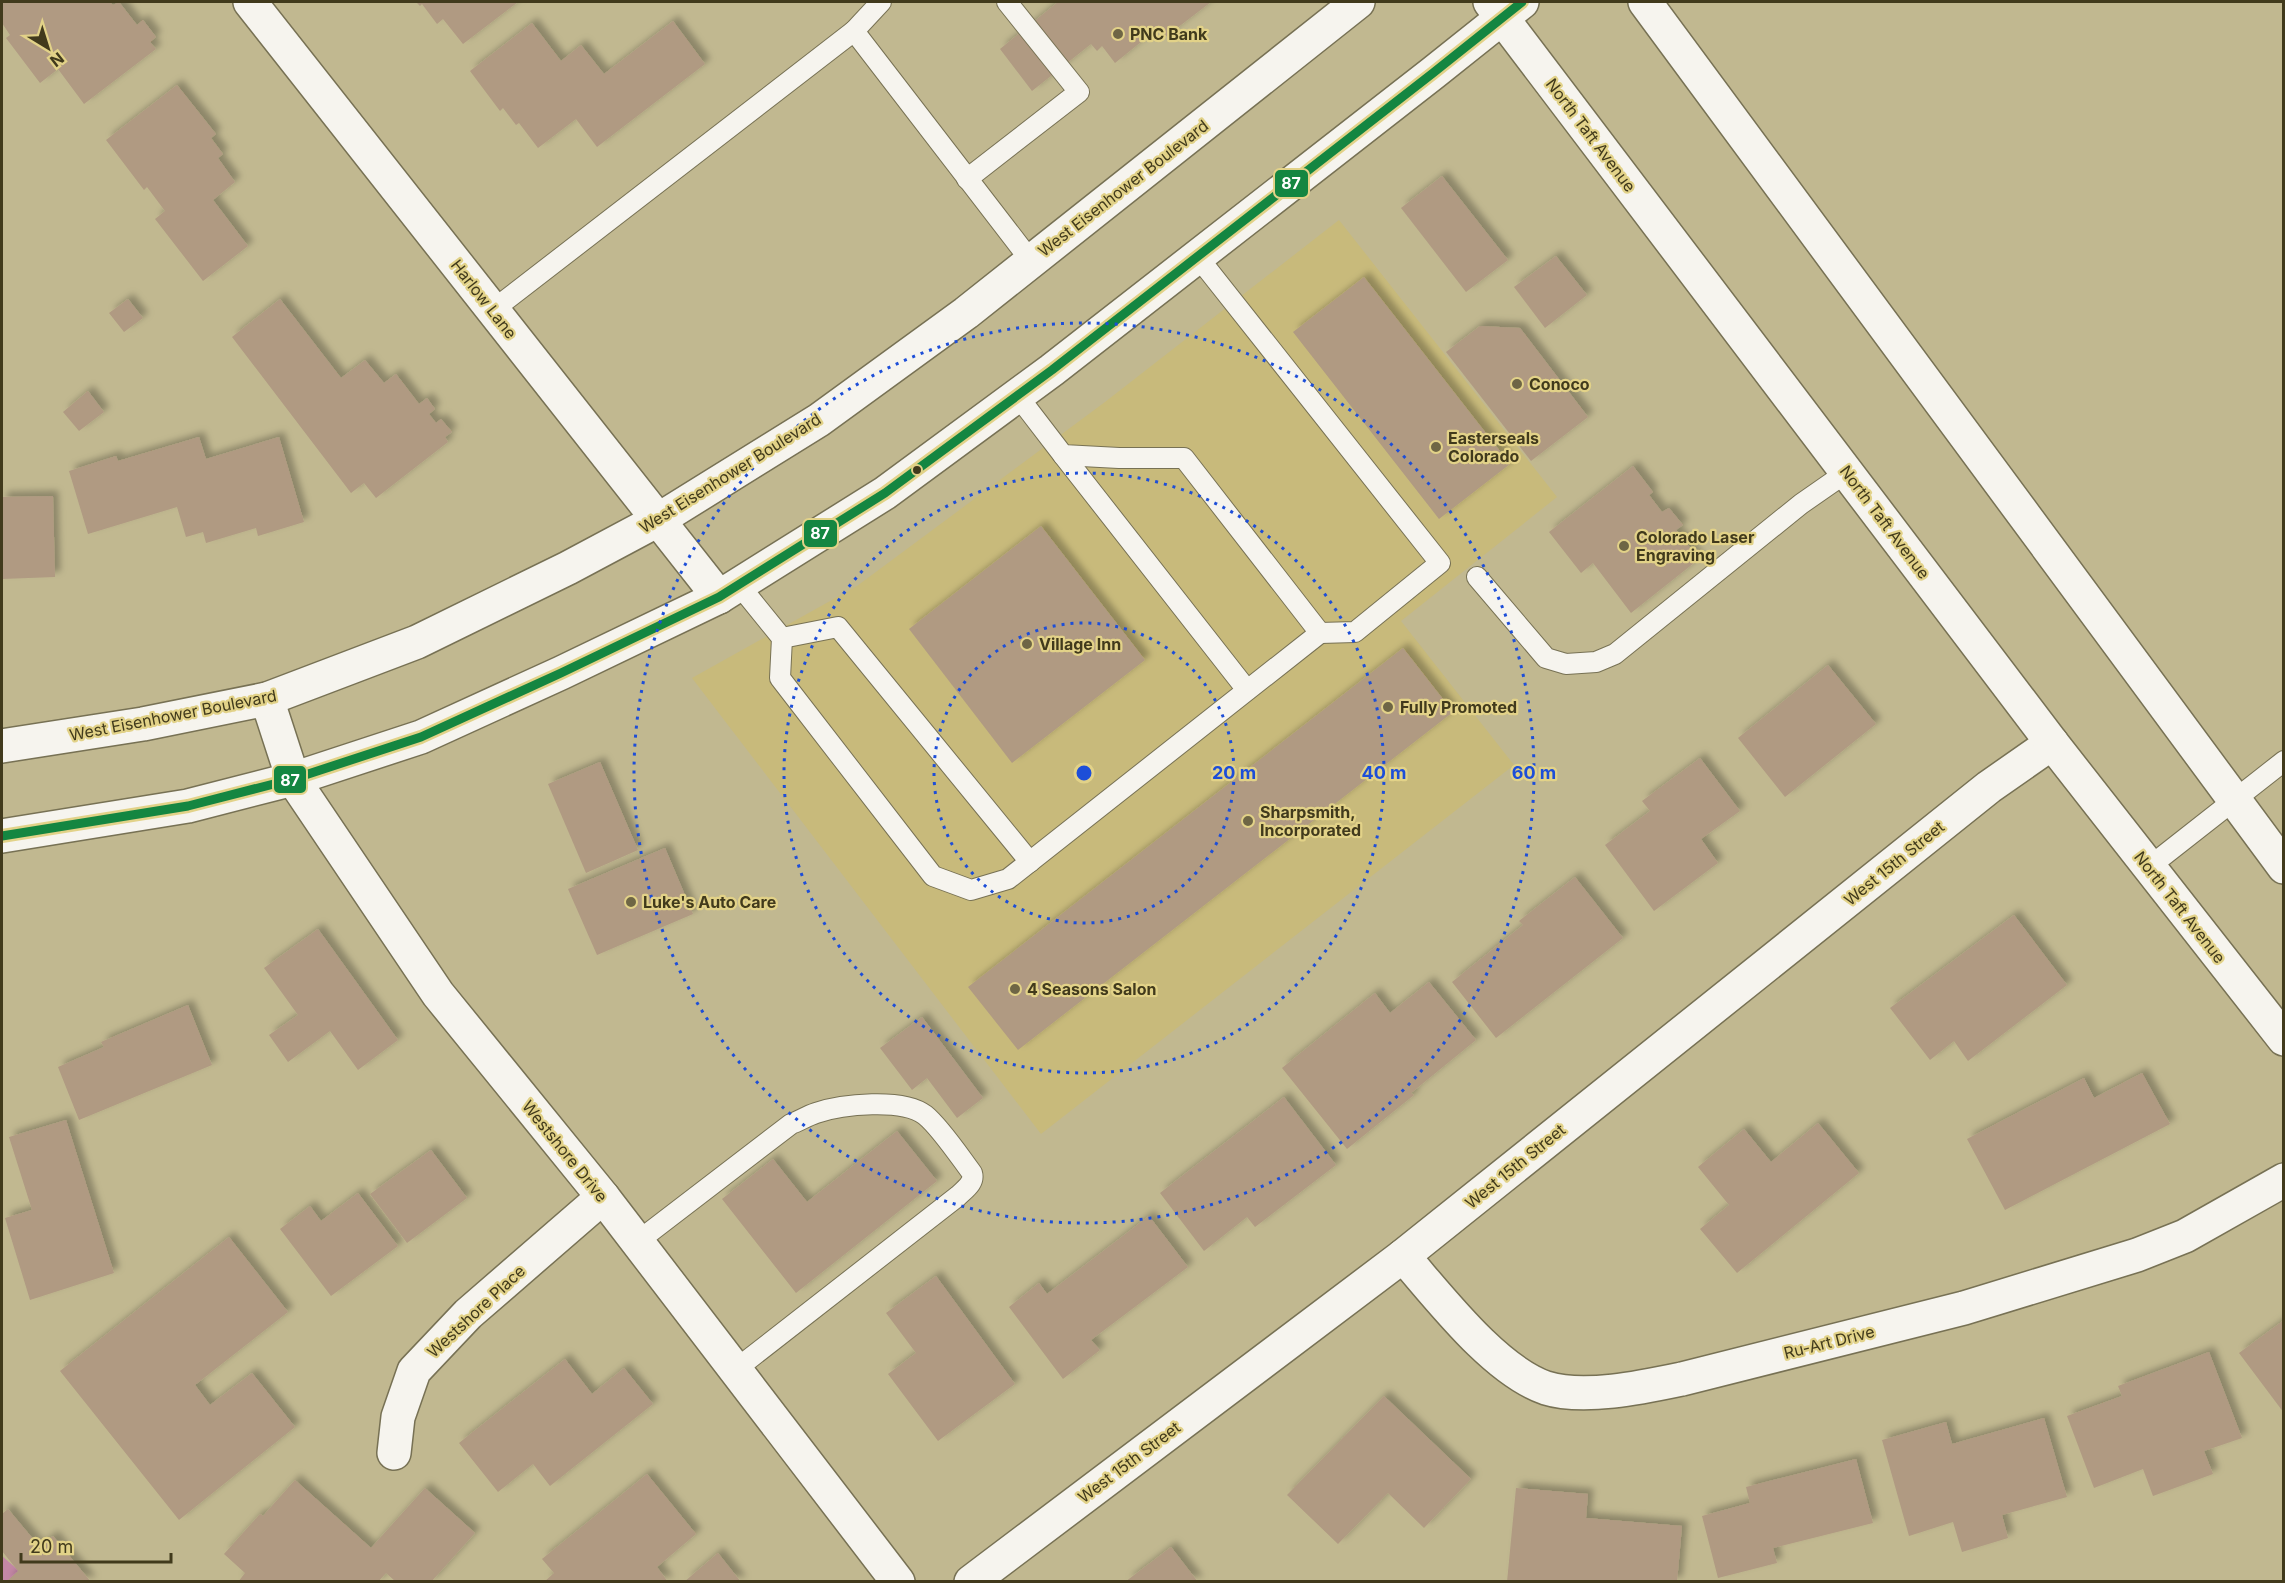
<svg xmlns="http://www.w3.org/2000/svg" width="2285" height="1583" viewBox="0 0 2285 1583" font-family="Inter,sans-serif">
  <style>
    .built { fill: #c8ba7b }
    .water { fill: #c387a5 }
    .building { fill: #b09a82; filter: url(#shadow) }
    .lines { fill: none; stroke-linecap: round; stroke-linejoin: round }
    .service-casing { stroke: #777154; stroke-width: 22 }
    .minor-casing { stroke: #777154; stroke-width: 36 }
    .secondary-casing { stroke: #777154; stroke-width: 36 }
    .trunk-casing { stroke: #777154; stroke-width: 36 }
    .service { stroke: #f6f4ee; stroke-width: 20 }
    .minor { stroke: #f6f4ee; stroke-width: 33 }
    .secondary { stroke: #f6f4ee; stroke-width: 33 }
    .trunk { stroke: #f6f4ee; stroke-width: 33 }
    .bus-1-casing { stroke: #e2d288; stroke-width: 14 }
    .bus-1 { stroke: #148641; stroke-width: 9 }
    .ring { fill: none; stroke: #1d4ed8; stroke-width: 3; stroke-dasharray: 3 6 }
    .poi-dot { fill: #6e6645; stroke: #e2d288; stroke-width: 2 }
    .bus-dot { fill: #413a1c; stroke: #e2d288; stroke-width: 2 }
    .labels { text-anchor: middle; stroke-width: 4.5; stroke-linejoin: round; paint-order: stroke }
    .poi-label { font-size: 16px; font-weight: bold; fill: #413a1c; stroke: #e2d288; text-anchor: start }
    .street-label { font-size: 16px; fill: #413a1c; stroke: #e2d288 }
    .centre { fill: #1d4ed8; stroke: #e2d288; stroke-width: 3 }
    .ring-label { font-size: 18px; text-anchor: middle; font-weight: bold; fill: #1d4ed8; stroke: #e2d288; stroke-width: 4.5; stroke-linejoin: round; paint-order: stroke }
    .line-badge { stroke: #e2d288; stroke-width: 2 }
    .badge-label { font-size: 16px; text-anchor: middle; font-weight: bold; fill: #fff }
  </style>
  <defs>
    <filter id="shadow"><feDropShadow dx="5.5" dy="-5.5" stdDeviation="3" flood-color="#0004"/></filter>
  </defs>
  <rect width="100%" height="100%" fill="#c1b890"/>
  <path class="built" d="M1339,220L1557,497L1401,621L1514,765L1041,1134L692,678L857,586L1105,402Z"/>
  <path class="water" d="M2,1556L31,1581H2Z"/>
  <g class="building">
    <path d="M2,2H110L113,5L119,2L137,25L143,20L156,37L150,42L156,49L84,104L58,69L40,83L6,38L10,35L2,23Z"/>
    <path d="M416,2H518L463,44L443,19L437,24L422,4L420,6Z"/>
    <path d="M1058,2H1211L1164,38L1157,29L1115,63L1102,46L1097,51L1091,44L1032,91L1000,49Z"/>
    <path d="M673,21L705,64L597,147L576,119L538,148L519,123L516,125L503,108L500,111L470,71L532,23L561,61L581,45L604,74Z"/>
    <path d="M177,85L216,134L211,138L223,154L218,158L235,182L213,200L248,246L203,281L155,219L165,211L147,187L144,190L106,140Z"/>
    <path d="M1442,176L1508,260L1466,292L1401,208Z"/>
    <path d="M1556,256L1587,295L1545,328L1514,287Z"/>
    <path d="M1364,277L1510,464L1439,519L1293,332Z"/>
    <path d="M128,299L143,318L124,332L109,313Z"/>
    <path d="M280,299L341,378L365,360L384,383L396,374L419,404L427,398L435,409L429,414L436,423L441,419L452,432L445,437L448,442L376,498L364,483L351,493L232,337Z"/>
    <path d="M1480,326L1520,328L1588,417L1531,461L1446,352Z"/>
    <path d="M88,391L104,412L79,431L63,412Z"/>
    <path d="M199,437L206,459L279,437L304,522L258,536L256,528L206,543L203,532L186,537L177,507L88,534L69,471L116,456L118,461Z"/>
    <path d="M1633,466L1653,492L1649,495L1662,512L1669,508L1683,525L1676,530L1699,559L1631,613L1593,563L1581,573L1549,532Z"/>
    <path d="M53,496L55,577L2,579V497Z"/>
    <path d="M1041,526L1145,660L1012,763L909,629Z"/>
    <path d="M1403,648L1453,712L1018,1050L968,987Z"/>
    <path d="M1828,665L1876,724L1785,797L1738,738Z"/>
    <path d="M1700,758L1740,811L1701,839L1718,863L1654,911L1605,845L1650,811L1642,801Z"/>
    <path d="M600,762L638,850L586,873L548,784Z"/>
    <path d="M665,848L693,914L597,955L568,889Z"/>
    <path d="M1575,877L1623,938L1496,1038L1452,982L1523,925L1519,921Z"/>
    <path d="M2014,915L2067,985L1968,1061L1954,1041L1930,1060L1890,1008Z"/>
    <path d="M318,929L398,1040L358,1070L330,1031L288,1062L269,1035L298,1015L264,968Z"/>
    <path d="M1429,982L1476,1040L1411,1093L1414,1095L1347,1149L1282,1068L1375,993L1390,1013Z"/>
    <path d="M188,1005L212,1065L79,1120L58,1067L104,1047L101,1042Z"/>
    <path d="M922,1017L983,1098L957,1118L927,1078L912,1090L880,1048Z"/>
    <path d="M2142,1073L2170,1124L2005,1210L1967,1139L2084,1078L2094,1098Z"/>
    <path d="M1284,1097L1336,1165L1255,1227L1247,1217L1204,1251L1160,1193Z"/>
    <path d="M66,1120L114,1273L30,1300L5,1218L32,1210L9,1137Z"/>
    <path d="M1818,1123L1859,1173L1737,1273L1700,1229L1729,1205L1698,1167L1744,1129L1771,1162Z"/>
    <path d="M897,1131L937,1181L796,1293L722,1199L773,1159L807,1202Z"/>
    <path d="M431,1150L467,1198L407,1243L370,1194Z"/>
    <path d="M358,1193L398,1246L331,1296L280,1229L310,1206L321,1221Z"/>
    <path d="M1149,1216L1188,1267L1091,1340L1100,1350L1063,1379L1009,1307L1039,1283L1047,1294Z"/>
    <path d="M229,1237L288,1312L195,1385L210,1405L252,1373L295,1427L179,1520L60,1371Z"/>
    <path d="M936,1276L1015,1384L938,1441L888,1374L916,1353L886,1313Z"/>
    <path d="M2284,1320V1413L2239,1353Z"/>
    <path d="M2209,1352L2242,1438L2204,1451L2213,1474L2153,1496L2143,1469L2094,1488L2067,1416L2122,1396L2118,1386Z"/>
    <path d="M565,1359L592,1394L624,1368L653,1404L550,1486L533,1464L498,1492L459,1443Z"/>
    <path d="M1384,1396L1471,1479L1424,1528L1388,1493L1338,1544L1287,1495Z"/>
    <path d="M2044,1418L2067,1497L2002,1515L2008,1538L1962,1552L1953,1522L1909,1536L1882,1440L1946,1422L1952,1444Z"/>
    <path d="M1856,1459L1873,1523L1773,1548L1777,1563L1718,1578L1702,1516L1750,1503L1746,1487Z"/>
    <path d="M647,1474L696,1534L657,1567L668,1582H544L554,1573L542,1559Z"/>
    <path d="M295,1480L371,1548L425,1488L475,1533L431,1582H396L386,1573L378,1582H238L245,1573L224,1554L260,1514L263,1516Z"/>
    <path d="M1516,1488L1588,1494L1586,1518L1682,1526L1677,1582H1507Z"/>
    <path d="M8,1509L39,1546L53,1536L91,1582H6L18,1571L2,1551V1514Z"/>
    <path d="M1171,1547L1198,1582H1125Z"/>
    <path d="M718,1553L741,1582H684Z"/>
  </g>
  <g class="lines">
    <g class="service-casing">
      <g id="service">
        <path d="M854,31L1031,261"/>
        <path d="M967,179L1079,92L1007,2"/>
        <path d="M1197,256L1440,563L1355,632L1320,633"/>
        <path d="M493,310L854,31L881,2"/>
        <path d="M1063,455L1247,690"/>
        <path d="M1477,577L1546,658L1566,664L1596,662L1615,654L1801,504L1847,472"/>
        <path d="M739,585L782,638L780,678L933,876L971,890L1008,879L1320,633L1184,458H1119L1063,455L1017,395"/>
        <path d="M782,638L838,627L1030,862"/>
        <path d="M2149,867L2284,761"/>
        <path d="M637,1242L791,1124C799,1121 807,1116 816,1113C842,1104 903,1098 925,1115C940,1127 960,1157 972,1173C975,1183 965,1189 958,1196L735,1370"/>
      </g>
    </g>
    <g class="minor-casing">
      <g id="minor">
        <path d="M250,2L719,597"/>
        <path d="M267,699L293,779L438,994L603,1197L898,1582"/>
        <path d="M1403,1256C1439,1297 1494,1370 1546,1388C1584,1400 1644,1387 1682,1379L1964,1308L2137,1255L2185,1236L2284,1180"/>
        <path d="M394,1453L398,1417L414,1371L468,1314L603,1197"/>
        <path d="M971,1582L1403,1256L1989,787L2052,743"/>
      </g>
    </g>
    <g class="secondary-casing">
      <g id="secondary">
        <path d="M1490,2L2052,743L2284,1039"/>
        <path d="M1645,2L2284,867"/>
      </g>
    </g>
    <g class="trunk-casing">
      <g id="trunk">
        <path d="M2,746L143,724L267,699L417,642L568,568L658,520L819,420L966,313L1358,2"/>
        <path d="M2,836L188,806L293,779L421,737L561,673L719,597L885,493L1052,370L1433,73L1522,2"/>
      </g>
    </g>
    <use href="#service" class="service"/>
    <use href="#minor" class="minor"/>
    <use href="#secondary" class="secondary"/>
    <use href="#trunk" class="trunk"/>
    <g class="bus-1-casing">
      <path id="bus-1" d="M2,836L188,806L293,779L421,737L561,673L719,597L885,493L1052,370L1433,73L1522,2"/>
    </g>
    <use href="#bus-1" class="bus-1"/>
  </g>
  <g class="ring">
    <circle cx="1084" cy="773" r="150"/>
    <circle cx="1084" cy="773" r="300"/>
    <circle cx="1084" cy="773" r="450"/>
  </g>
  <g class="poi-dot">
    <circle cx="1118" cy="34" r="6"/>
    <circle cx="1517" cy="384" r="6"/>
    <circle cx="1436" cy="447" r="6"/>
    <circle cx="1624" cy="546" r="6"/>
    <circle cx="1027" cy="644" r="6"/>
    <circle cx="1388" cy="707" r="6"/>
    <circle cx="1248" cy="821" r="6"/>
    <circle cx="631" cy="902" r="6"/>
    <circle cx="1015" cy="989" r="6"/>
  </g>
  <circle class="bus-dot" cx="917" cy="470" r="5"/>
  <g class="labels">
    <g class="poi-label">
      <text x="1130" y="40">PNC Bank</text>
      <text x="1529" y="390">Conoco</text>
      <text x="1448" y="444">Easterseals<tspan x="1448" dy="18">Colorado</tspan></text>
      <text x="1636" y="543">Colorado Laser<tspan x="1636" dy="18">Engraving</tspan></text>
      <text x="1039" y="650">Village Inn</text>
      <text x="1400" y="713">Fully Promoted</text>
      <text x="1260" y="818">Sharpsmith,<tspan x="1260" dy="18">Incorporated</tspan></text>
      <text x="643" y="908">Luke's Auto Care</text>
      <text x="1027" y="995">4 Seasons Salon</text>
    </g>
    <g class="street-label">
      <text transform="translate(1591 135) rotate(53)" y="6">North Taft Avenue</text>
      <text transform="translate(1123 188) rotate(-38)" y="6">West Eisenhower Boulevard</text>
      <text transform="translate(484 299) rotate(52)" y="6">Harlow Lane</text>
      <text transform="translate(730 473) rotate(-32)" y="6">West Eisenhower Boulevard</text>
      <text transform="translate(1885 522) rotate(53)" y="6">North Taft Avenue</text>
      <text transform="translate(173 715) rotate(-11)" y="6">West Eisenhower Boulevard</text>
      <text transform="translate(1894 863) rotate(-39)" y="6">West 15th Street</text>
      <text transform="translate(2180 907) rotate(52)" y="6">North Taft Avenue</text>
      <text transform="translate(565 1151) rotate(51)" y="6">Westshore Drive</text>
      <text transform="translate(1515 1166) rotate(-39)" y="6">West 15th Street</text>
      <text transform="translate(476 1311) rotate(-43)" y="6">Westshore Place</text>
      <text transform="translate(1829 1342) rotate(-14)" y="6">Ru-Art Drive</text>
      <text transform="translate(1129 1462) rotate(-37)" y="6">West 15th Street</text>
    </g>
  </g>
  <circle cx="1084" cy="773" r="9" class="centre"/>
  <g class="ring-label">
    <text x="1234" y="779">20 m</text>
    <text x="1384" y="779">40 m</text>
    <text x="1534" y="779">60 m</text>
  </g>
  <g class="line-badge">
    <rect x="1274" y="169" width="35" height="29" rx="6" fill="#148641"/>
    <rect x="803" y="519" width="35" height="29" rx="6" fill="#148641"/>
    <rect x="273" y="765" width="34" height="29" rx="6" fill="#148641"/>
  </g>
  <g class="badge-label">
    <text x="1291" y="189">87</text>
    <text x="820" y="539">87</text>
    <text x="290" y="786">87</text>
  </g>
  <rect width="2285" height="1583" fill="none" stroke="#413a1c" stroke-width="6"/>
  <g transform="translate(48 48) rotate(142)" stroke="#e2d288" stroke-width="4.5" paint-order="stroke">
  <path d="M0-4.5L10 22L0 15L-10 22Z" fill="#413a1c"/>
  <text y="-9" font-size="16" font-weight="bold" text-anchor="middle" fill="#413a1c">N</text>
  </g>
  <path d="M21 1553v9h150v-9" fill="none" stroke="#413a1c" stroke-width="3"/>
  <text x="30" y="1553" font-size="18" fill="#413a1c" stroke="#e2d288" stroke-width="4.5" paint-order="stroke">20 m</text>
</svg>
